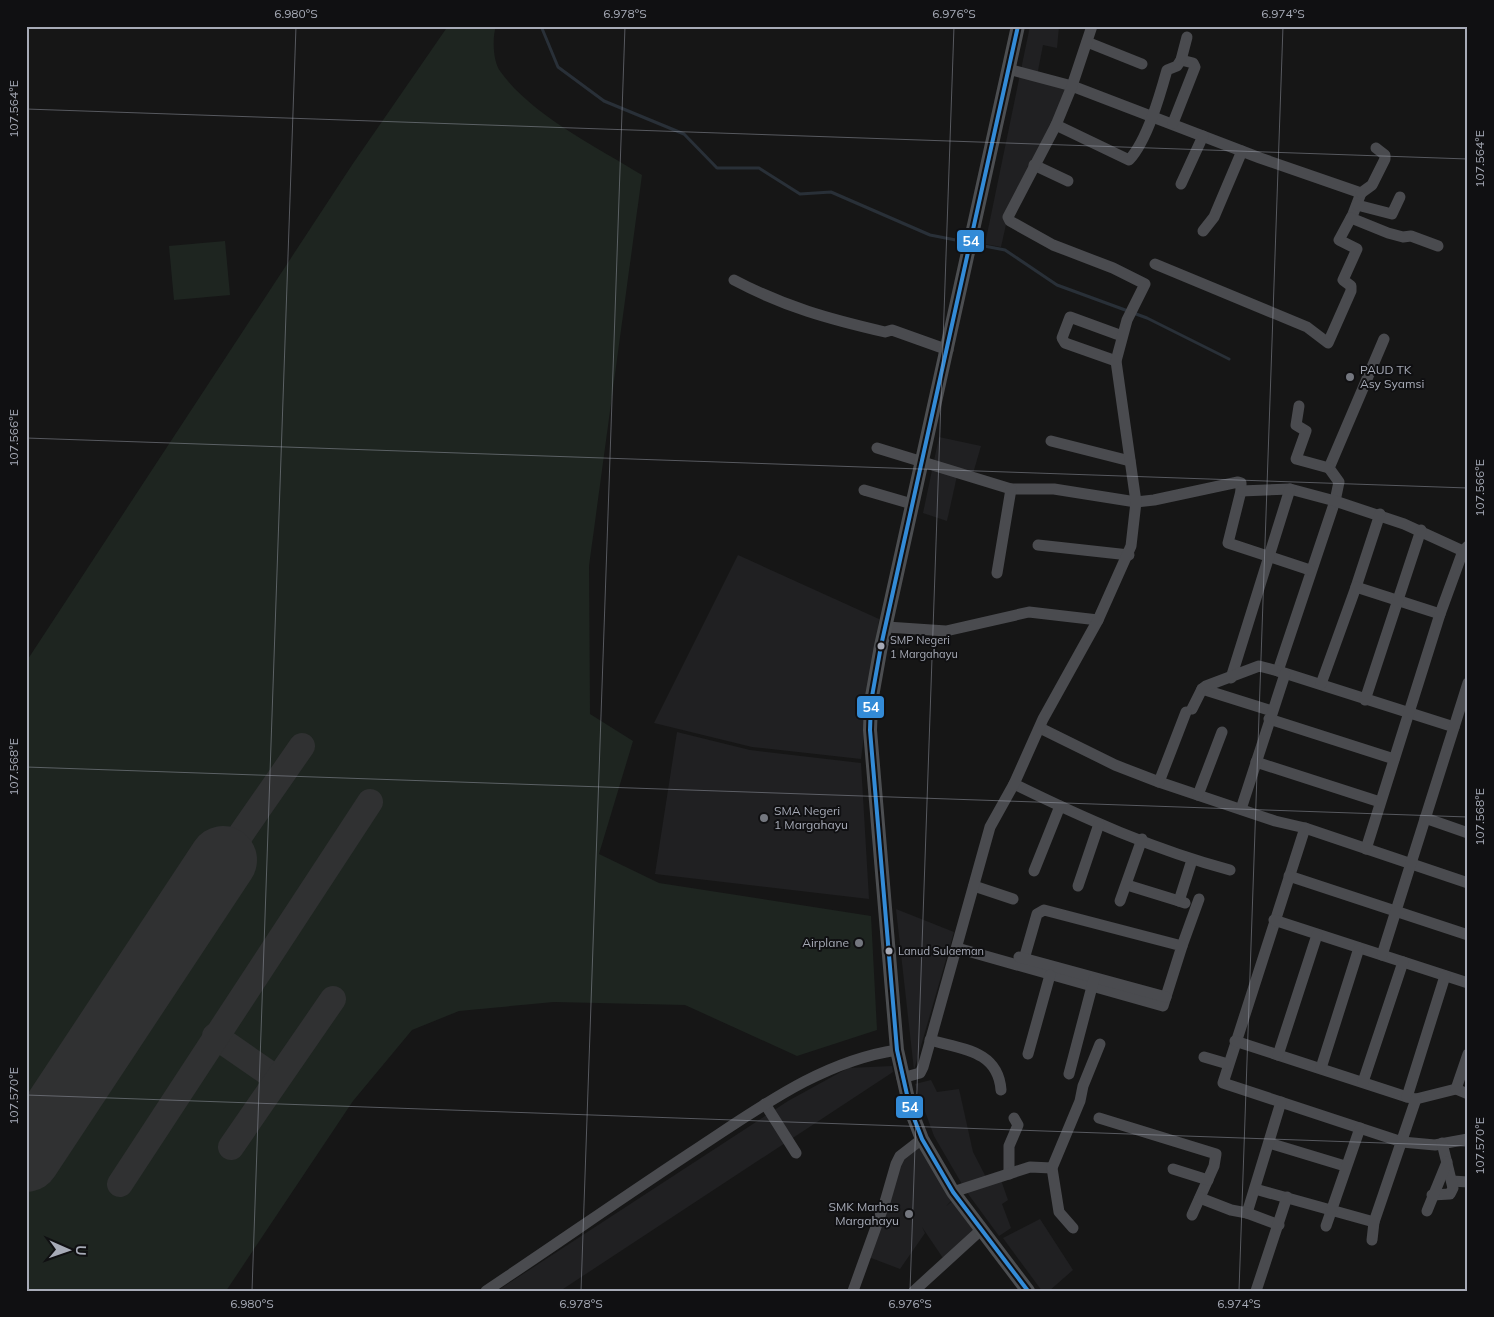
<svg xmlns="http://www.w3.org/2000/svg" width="1494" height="1317" viewBox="0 0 1494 1317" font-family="Mulish,sans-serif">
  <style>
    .built { fill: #202022 }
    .green { fill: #1e2520 }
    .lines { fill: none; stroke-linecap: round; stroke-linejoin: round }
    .stream { stroke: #293038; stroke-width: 3 }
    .taxiway { stroke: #303132; stroke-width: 26 }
    .runway { stroke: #303132; stroke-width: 68 }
    .minor { stroke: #4a4b4f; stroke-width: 11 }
    .major { stroke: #4c4e51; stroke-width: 14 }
    .bus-1-casing { stroke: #101012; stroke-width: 8 }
    .bus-1 { stroke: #338bd7; stroke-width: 4 }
    .ticks { fill: none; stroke: #a7abb7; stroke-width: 1; stroke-opacity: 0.45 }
    .poi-dot { fill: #74777f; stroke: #101012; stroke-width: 2 }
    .bus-dot { fill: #a7abb7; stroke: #101012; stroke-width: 2 }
    .labels { text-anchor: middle; stroke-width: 4; stroke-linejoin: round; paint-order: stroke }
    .bus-label { font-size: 11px; fill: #a7abb7; stroke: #101012; text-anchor: start }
    .poi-label { font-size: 12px; fill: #a7abb7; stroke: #101012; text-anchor: start }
    .line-badge { stroke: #101012; stroke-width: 2 }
    .badge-label { font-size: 14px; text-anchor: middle; font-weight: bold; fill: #fff }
    .neatline { fill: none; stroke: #a7abb7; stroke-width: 2 }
    .ticks-label { font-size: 12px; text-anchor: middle; fill: #a7abb7 }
  </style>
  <rect width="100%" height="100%" fill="#161616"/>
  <g class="built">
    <path d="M1030,26H1059L1057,48L1043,45L1037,76L1070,89L1011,202L1001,247L985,244Z"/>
    <path d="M939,437L981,446L972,477L957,476L947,521L923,513Z"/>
    <path d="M738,555L879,619L861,759L752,747L654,723Z"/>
    <path d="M677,732L750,750L861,763L869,899L655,874Z"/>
    <path d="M896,909L954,932L914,1070Z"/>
    <path d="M892,1066L893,1072L560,1291H497L788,1101L848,1068Z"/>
    <path d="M931,1080L937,1092L959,1089L973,1152L989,1183L1001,1180L1008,1200L1002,1204L1011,1228L999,1236L966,1191L934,1136L915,1084Z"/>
    <path d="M917,1142L953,1199L946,1206L954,1200L977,1231L945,1261L922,1227L925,1233L900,1269L866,1256L906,1152Z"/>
    <path d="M1040,1219L1073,1270L1049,1291H1042L1003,1238Z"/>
  </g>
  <g class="green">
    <path d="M448,26H496C492,38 493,61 500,71C531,115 597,147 642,175L589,566L590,714L633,741L599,854L659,883L871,916L877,1030L797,1056L685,1005L554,1002L459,1011L412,1030L353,1101L226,1291H26V662L352,165Z"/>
    <path d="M225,241L230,295L174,300L169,246Z"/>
  </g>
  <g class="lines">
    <g class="stream">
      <path d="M541,26L558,67L604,101L684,134L717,168H759L800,194L831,192L930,235L966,242"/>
      <path d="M974,244L1005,250L1057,285L1147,318L1229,359"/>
    </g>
    <g class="taxiway">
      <path d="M223,860L302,746"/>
      <path d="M215,1036L277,1079"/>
      <path d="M231,1147L333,999"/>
      <path d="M120,1184L370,802"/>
    </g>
    <path class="runway" d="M26,1158L223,860"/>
    <g class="minor">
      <path d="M1087,42L1142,64"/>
      <path d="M1008,69L1072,86L1260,158L1361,193L1353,214L1339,240L1357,249L1343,280L1351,286V291L1328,343L1307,327L1155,264"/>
      <path d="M1173,123L1195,67L1193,63L1181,60"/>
      <path d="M1056,125L1129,160C1147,141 1160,95 1167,70L1177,66L1181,60L1187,37"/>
      <path d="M1034,165L1068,181"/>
      <path d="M1181,184L1203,136"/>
      <path d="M1361,193L1372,185L1385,159V155L1376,148"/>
      <path d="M1357,205L1392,214L1400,197"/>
      <path d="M1351,218L1388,233L1403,237L1411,236L1438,246"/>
      <path d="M1203,231L1214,217L1242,151"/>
      <path d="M734,280C785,307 829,319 885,332L892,330L948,350"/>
      <path d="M1384,339L1329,468L1339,482L1335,501L1278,671L1454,727"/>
      <path d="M1116,361L1065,343L1062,338L1070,317L1122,336"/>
      <path d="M1299,406L1296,425L1306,431L1296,459L1329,468"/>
      <path d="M1051,441L1130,461"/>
      <path d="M877,448L1011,489H1054L1136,502L1154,500L1238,482L1241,483V491L1228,543L1310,570"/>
      <path d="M864,490L912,504"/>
      <path d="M1241,491L1290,489L1335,501L1404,524L1463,551"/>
      <path d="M1380,514L1356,587L1440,614"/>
      <path d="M1038,545L1129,555"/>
      <path d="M997,573L1011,489"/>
      <path d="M887,627L946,631L1029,612L1098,620"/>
      <path d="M1231,678L1290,489"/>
      <path d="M1321,684L1356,587"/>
      <path d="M1202,689L1272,711"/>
      <path d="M1365,700L1421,530"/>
      <path d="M1192,709L1202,689L1206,686L1259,666L1278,671"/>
      <path d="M1269,719L1394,759"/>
      <path d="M1040,728L1115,765L1159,782L1275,821L1305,828L1468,883"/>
      <path d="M1256,762L1380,802"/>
      <path d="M1159,782L1186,712"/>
      <path d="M1014,784C1083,818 1155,850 1230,870"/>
      <path d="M1198,795L1222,732"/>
      <path d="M1241,809L1285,674"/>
      <path d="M1425,818L1468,833"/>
      <path d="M1305,828L1223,1083L1402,1142L1435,1145L1468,1139"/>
      <path d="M1366,849L1440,614L1463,551L1468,546"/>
      <path d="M1034,871L1060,806"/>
      <path d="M1289,876L1468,935"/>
      <path d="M1127,885L1179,901"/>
      <path d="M974,886L1013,899"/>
      <path d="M1078,886L1099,824"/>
      <path d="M1120,901L1142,839"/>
      <path d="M1185,903L1179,901L1192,860"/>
      <path d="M1274,920L1468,983"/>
      <path d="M1182,946L1199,899"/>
      <path d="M957,948L1163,1006L1182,946L1044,910L1037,914L1022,966"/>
      <path d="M1382,955L1468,683"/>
      <path d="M1019,957L1166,997"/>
      <path d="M930,1040C961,1049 998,1050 1001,1090"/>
      <path d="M1235,1041L1407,1097L1416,1099L1456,1089L1468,1094"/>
      <path d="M1028,1054L1050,975"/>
      <path d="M1278,1055L1317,935"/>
      <path d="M1204,1057L1228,1064"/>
      <path d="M1321,1068L1359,948"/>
      <path d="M1069,1074L1094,979"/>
      <path d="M902,1078L920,1073L923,1067L990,827L1014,784L1043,719L1098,620L1131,546L1136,502L1116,361L1127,320L1145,284L1113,268L1053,245L1010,221L1008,217L1056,125L1072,86L1092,26"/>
      <path d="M1363,1082L1403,962"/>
      <path d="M1456,1089L1468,1054"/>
      <path d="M1407,1097L1445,976"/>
      <path d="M765,1104L796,1153"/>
      <path d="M1099,1118L1216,1154L1214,1166L1192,1215"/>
      <path d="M1269,1143L1345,1166"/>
      <path d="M1173,1169L1208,1180"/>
      <path d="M1009,1174V1146L1018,1125L1014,1118"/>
      <path d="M1452,1181L1468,1182"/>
      <path d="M1255,1189L1374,1222"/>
      <path d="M953,1192L1030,1167L1052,1168"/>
      <path d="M1432,1195L1450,1194L1453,1188L1442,1143"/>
      <path d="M1200,1198L1231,1210L1247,1213L1281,1102"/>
      <path d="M1427,1211L1447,1162"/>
      <path d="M1247,1213L1279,1225"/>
      <path d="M1326,1226L1360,1128"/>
      <path d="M1073,1228L1059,1212L1052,1168L1080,1101L1083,1086L1100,1044"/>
      <path d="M1372,1240L1374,1222L1416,1099"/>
      <path d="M486,1291C558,1243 629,1193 701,1146C762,1106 823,1061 897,1050"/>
      <path d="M853,1291L885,1202L896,1164L900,1156L922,1139"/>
      <path d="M914,1291L982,1229"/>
      <path d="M1256,1291L1287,1197"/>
    </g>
    <path class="major" d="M1018,26L881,646L871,702L870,730L897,1050L910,1108L922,1139L953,1192L1028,1291"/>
    <g class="bus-1-casing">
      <path id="bus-1" d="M1018,26L881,646L871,702L870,730L897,1050L910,1108L922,1139L953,1192L1028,1291"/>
    </g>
    <use href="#bus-1" class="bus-1"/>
  </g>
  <path class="ticks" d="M26,109L1468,159M26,438L1468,488M26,767L1468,817M26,1095L1468,1146M252,1291L296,26M581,1291L625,26M910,1291L954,26M1239,1291L1283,26"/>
  <g class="poi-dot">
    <circle cx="1350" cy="377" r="5"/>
    <circle cx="764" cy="818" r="5"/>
    <circle cx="859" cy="943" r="5"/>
    <circle cx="909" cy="1214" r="5"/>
  </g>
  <g class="bus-dot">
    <circle cx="881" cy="646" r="4.5"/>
    <circle cx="889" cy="951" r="4.5"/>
  </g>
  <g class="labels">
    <g class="bus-label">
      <text x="890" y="644">SMP Negeri<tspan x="890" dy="14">1 Margahayu</tspan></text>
      <text x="898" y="955">Lanud Sulaeman</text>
    </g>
    <g class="poi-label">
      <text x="1360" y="374">PAUD TK<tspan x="1360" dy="14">Asy Syamsi</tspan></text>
      <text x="774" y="815">SMA Negeri<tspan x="774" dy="14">1 Margahayu</tspan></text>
      <text x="849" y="947" text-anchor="end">Airplane</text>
      <text x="899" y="1211" text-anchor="end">SMK Marhas<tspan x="899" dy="14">Margahayu</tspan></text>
    </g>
  </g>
  <g class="line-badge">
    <rect x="956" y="229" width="29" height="24" rx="5" fill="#338bd7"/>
    <rect x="856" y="695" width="29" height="24" rx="5" fill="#338bd7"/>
    <rect x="895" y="1095" width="29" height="24" rx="5" fill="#338bd7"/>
  </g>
  <g class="badge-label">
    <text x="971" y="246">54</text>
    <text x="871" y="712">54</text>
    <text x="910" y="1112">54</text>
  </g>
  <rect width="1494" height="1317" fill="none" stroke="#101012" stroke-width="55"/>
  <g transform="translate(68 1250) rotate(92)" stroke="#101012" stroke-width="4" paint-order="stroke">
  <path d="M0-4L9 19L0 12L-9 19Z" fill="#a7abb7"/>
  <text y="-8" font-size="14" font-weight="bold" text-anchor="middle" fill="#a7abb7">U</text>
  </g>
  <rect x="28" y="28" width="1438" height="1262" class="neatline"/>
  <g class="ticks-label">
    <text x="296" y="18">6.980°S</text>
    <text x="625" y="18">6.978°S</text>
    <text x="954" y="18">6.976°S</text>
    <text x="1283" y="18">6.974°S</text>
    <text transform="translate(14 109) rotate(-90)" y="4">107.564°E</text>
    <text transform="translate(1480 159) rotate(-90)" y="4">107.564°E</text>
    <text transform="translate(14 438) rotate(-90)" y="4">107.566°E</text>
    <text transform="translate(1480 488) rotate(-90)" y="4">107.566°E</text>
    <text transform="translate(14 767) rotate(-90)" y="4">107.568°E</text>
    <text transform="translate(1480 817) rotate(-90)" y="4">107.568°E</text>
    <text transform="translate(14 1096) rotate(-90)" y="4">107.570°E</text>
    <text transform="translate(1480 1146) rotate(-90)" y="4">107.570°E</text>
    <text x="252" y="1308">6.980°S</text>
    <text x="581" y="1308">6.978°S</text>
    <text x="910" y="1308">6.976°S</text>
    <text x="1239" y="1308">6.974°S</text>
  </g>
</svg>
